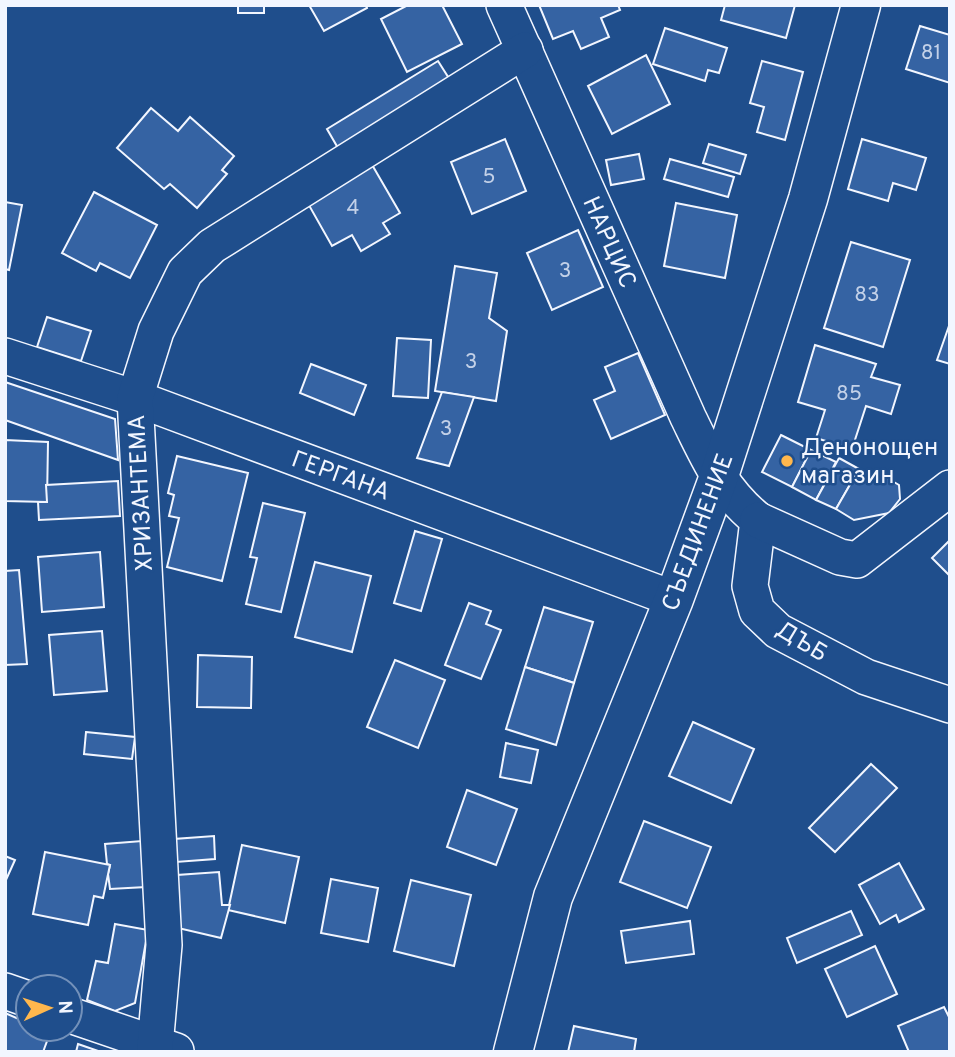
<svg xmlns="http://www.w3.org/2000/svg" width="955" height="1057" viewBox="0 0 955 1057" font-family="Overpass,sans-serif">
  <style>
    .building { fill: #3563a3; stroke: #f2f6ff; stroke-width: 2 }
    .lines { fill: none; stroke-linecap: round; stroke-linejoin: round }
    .street-casing { stroke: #f2f6ff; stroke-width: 38 }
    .secondary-casing { stroke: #f2f6ff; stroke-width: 41 }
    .street { stroke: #1f4e8c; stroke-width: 35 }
    .secondary { stroke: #1f4e8c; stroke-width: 38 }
    .poi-dot { fill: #ffb74d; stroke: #1f4e8c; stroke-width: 2.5 }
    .labels { text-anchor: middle; stroke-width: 5; stroke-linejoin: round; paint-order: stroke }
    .number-label { font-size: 21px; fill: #c3d1e8 }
    .street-label { font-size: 24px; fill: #f2f6ff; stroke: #1f4e8c }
    .poi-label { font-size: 24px; fill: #f2f6ff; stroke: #1f4e8c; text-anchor: start }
  </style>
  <rect width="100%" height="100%" fill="#1f4e8c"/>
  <g class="building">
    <rect x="238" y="5" width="26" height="8"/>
    <path d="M309,5H366L367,8L324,31Z"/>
    <path d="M408,5H442L462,44L407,72L381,19Z"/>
    <path d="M539,5H618L620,10L601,18L609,37L581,49L573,31L553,39Z"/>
    <path d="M725,5H795L786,38L721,20Z"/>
    <path d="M920,26L950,35V83L906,69Z"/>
    <path d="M665,28L727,48L719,73L708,70L705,81L653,64Z"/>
    <path d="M646,55L670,104L612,134L588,86Z"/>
    <path d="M438,61L450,80L338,148L327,129Z"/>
    <path d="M762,61L803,72L785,140L757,132L764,107L750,103Z"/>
    <path d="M151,108L178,131L190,117L234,156L222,170L227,174L197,208L170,184L164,189L117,148Z"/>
    <path d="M505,139L526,191L472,214L451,162Z"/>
    <path d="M862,139L926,158L916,190L893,183L888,201L848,189Z"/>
    <path d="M709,144L746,155L740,174L703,163Z"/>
    <path d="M639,154L644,179L611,185L606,160Z"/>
    <path d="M670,159L734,177L728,197L664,179Z"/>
    <path d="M371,163L400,213L383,223L390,234L361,251L352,235L332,246L306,200Z"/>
    <path d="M94,192L157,225L130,278L100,263L96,271L62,253Z"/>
    <path d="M5,202L22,205L9,270L5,269Z"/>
    <path d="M676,203L737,215L725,278L664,266Z"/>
    <path d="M578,230L603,287L552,310L527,253Z"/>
    <path d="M851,242L910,260L883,347L824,328Z"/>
    <path d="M455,266L497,273L489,318L507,331L496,401L435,391Z"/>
    <path d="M47,317L91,331L81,361L37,347Z"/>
    <path d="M950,323V364L937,360Z"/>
    <path d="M397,338L431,340L428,398L393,396Z"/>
    <path d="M815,345L876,364L871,377L900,385L891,414L866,406L852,449L816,438L825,410L798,402Z"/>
    <path d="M638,353L665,415L611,439L594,400L615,391L605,367Z"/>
    <path d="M311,364L366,385L354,415L300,393Z"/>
    <path d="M5,382L115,419L118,460L5,420Z"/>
    <path d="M442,392L474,397L449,466L417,458Z"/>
    <path d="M781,435L811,450L792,487L762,472Z"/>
    <path d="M5,440L48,442L47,502L5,501Z"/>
    <path d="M811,450L836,462L816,500L792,487Z"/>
    <path d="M177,456L248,473L222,581L167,567L179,518L169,516L174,495L168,493Z"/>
    <path d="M839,458L859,469L836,509L816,500Z"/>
    <path d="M859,469L874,477L877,472L899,485L900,499L889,513L854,520L836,509Z"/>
    <path d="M118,481L120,516L39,520L38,502H47L46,485Z"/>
    <path d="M263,503L305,513L281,612L246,604L257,558L250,557Z"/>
    <path d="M415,531L442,539L421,611L394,603Z"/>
    <path d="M950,540V576L932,558Z"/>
    <path d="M100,552L104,607L42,612L38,557Z"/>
    <path d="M315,562L371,576L352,652L295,637Z"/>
    <path d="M19,570L27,664L5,665V571Z"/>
    <path d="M469,603L491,611L486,624L501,630L481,679L445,665Z"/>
    <path d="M544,607L593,622L574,683L525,667Z"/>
    <path d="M102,631L107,691L54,695L49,635Z"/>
    <path d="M198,655L252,657L251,708L197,707Z"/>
    <path d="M395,660L445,680L418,748L367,727Z"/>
    <path d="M525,667L574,683L556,745L506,729Z"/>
    <path d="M693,722L754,749L731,803L669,776Z"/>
    <path d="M86,732L135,737L132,759L84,754Z"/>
    <path d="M506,743L538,750L531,783L500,777Z"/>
    <path d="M871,764L897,788L835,852L809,828Z"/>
    <path d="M467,790L517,809L496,865L447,847Z"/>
    <path d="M644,821L711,847L687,908L620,882Z"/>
    <path d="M214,836L215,859L176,862L174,839Z"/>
    <path d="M142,841L146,887L110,889L108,874L110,865L107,864L105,844Z"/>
    <path d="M242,845L299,857L285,923L228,910Z"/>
    <path d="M45,852L110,865L103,898L94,896L88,925L33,914Z"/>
    <path d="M5,856L15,860L5,882Z"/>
    <path d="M899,863L924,909L899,922L896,915L880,924L859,885Z"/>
    <path d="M219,872L222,905H230L221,938L178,928L177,875Z"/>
    <path d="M331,879L378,888L368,942L321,933Z"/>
    <path d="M411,880L471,895L454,966L394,951Z"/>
    <path d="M851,911L862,935L797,963L787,938Z"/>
    <path d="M690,921L694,954L626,963L621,931Z"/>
    <path d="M115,924L148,930L135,1003L115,1011L87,1000L96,961L108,963Z"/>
    <path d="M875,946L897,994L847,1017L825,969Z"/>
    <path d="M944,1007L950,1019V1052H909L898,1026Z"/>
    <path d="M5,1013L28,1023V1029H42L50,1033L43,1052H5Z"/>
    <path d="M574,1026L636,1039L634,1052H568Z"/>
    <path d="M78,1044L101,1052H76Z"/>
  </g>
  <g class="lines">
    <g class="street-casing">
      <g id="street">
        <path d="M504,5L688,417C708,458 722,491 758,520L750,586L757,611L778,631L866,677L950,705"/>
        <path d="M5,356L135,398L674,599"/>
        <path d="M758,520L840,557L857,560L950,488"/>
        <path d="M5,991L28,999"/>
        <path d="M70,1015L176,1051"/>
        <path d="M155,1046L164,945L135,398L156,331L185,272L212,246L525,50"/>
      </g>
    </g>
    <g class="secondary-casing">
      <path id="secondary" d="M513,1052L553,897L674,599L718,479L808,199L861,5"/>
    </g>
    <use href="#street" class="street"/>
    <use href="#secondary" class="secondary"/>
  </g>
  <circle class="poi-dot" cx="787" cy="461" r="7"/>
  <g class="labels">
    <g class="number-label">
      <text x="931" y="59">81</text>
      <text x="489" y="183">5</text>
      <text x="353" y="214">4</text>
      <text x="565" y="277">3</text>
      <text x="867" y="301">83</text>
      <text x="471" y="368">3</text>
      <text x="849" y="400">85</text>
      <text x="446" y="435">3</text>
    </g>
    <g class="street-label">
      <text transform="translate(610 242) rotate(66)" y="8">НАРЦИС</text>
      <text transform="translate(341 475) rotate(20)" y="8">ГЕРГАНА</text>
      <text transform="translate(140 493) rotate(-93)" y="8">ХРИЗАНТЕМА</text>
      <text transform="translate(697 532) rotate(-70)" y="8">СЪЕДИНЕНИЕ</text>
      <text transform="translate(802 641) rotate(31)" y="8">ДЪБ</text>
    </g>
    <g class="poi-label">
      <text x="801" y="455">Денонощен<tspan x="801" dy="28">магазин</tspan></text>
    </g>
  </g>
  <rect width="955" height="1057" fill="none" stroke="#f2f6ff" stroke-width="14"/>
  <g transform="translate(49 1008) rotate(87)"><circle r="33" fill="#1f4e8c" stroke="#7391ba" stroke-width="2"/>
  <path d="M0-5L12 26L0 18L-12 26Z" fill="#ffb74d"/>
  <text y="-10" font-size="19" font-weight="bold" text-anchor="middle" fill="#f2f6ff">N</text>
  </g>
</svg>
